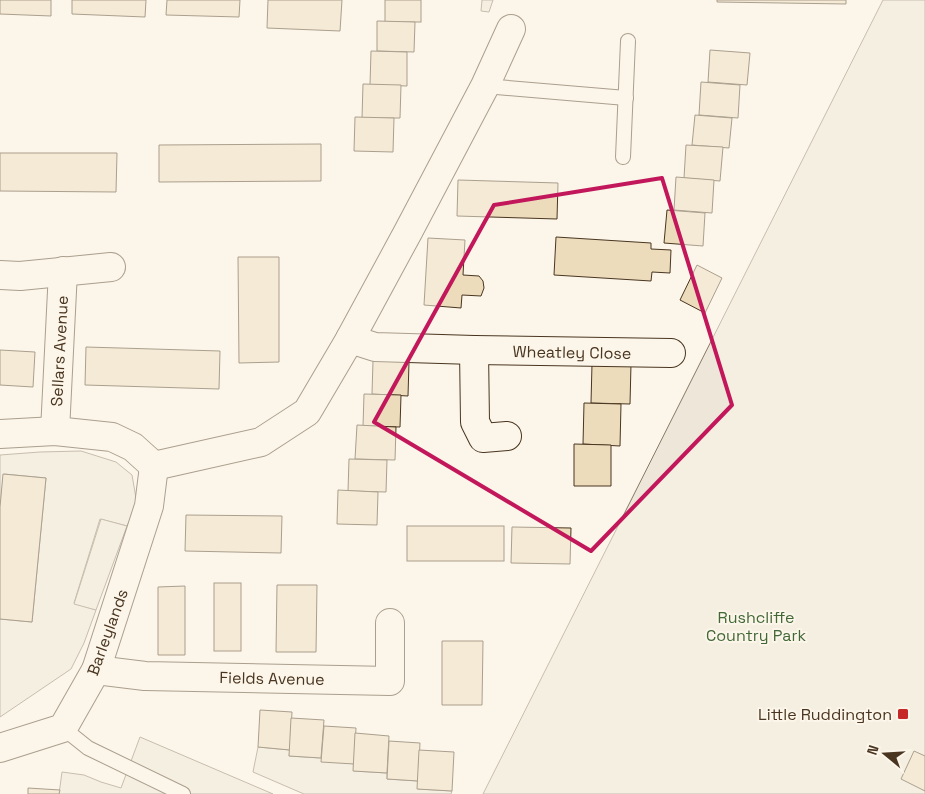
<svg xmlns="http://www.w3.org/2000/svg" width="925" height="794" viewBox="0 0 925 794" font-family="'Space Grotesk',sans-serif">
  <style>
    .green { fill: #ede6d9; stroke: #887966 }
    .parking { fill: #ede7d9; stroke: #887966 }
    .building { fill: #ecdcbc; stroke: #4a3520 }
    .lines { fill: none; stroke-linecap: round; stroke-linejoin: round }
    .lane-casing { stroke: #4a3520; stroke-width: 16 }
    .street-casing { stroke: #4a3520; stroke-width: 30 }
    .lane { stroke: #fbf6e9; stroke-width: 14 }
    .street { stroke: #fbf6e9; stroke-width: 28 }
    .marked { fill: none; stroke: #c2185b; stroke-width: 4; stroke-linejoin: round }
    .poi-dot { fill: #c62828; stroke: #fbf6e9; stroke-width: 2 }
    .labels { text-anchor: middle; stroke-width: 4; stroke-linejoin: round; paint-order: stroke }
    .street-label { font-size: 16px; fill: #4a3520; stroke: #fbf6e9 }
    .park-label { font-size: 16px; fill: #436837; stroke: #fbf6e9 }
    .poi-label { font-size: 16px; fill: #4a3520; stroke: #fbf6e9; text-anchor: end }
  </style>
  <rect width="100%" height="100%" fill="#fbf6e9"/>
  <g class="green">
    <path d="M482,0H493L489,12L481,11Z"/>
    <path d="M883,0H925V794H483Z"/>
    <path d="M81,451L116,462L132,475L137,504L127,526L100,519L74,603L96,610L84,643L71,669L0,717V619L32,622L46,478L4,474L0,507V455L40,452Z"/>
    <path d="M140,737L273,794H59L62,772L84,775L101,782L121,788Z"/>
    <path d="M258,747L290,750L289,756L321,758L354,764V771L387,773V779L418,781V789L452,791L451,794H304L253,772Z"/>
  </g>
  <path class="parking" d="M101,519L127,526L96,610L74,604Z"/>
  <g class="building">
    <path d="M0,0H51V16L0,14Z"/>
    <path d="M72,0H146L145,17L72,14Z"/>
    <path d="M167,0H240L239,17L166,15Z"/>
    <path d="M268,0H342L340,31L267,28Z"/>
    <rect x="385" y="0" width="36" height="22"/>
    <path d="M717,0H846V4L717,2Z"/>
    <path d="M377,21L415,22L414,52L377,51Z"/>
    <path d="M710,50L750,53L747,85L708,82Z"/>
    <path d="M371,51L407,52V86L370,85Z"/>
    <path d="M701,82L740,85L738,118L699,115Z"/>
    <path d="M363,84L401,85L400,118H362Z"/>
    <path d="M695,115L732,118L729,148L692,145Z"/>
    <path d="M355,117L394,118L393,152L354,151Z"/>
    <path d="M321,144V181L159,182V145Z"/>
    <path d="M686,145L723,147L720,181L684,178Z"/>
    <path d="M0,153H117L116,192L0,191Z"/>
    <path d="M676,177L714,180L712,213L674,210Z"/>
    <path d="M458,180L558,183L557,219L457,216Z"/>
    <path d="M667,210L705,213L703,246L664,243Z"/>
    <path d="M556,237L651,243V249L671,250L670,273L652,272L651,281L554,275Z"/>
    <path d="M428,238L465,240L463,275L479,276L483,281L484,288L481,296L462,295L461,308L424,305Z"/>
    <path d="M238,257H279V362L239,363Z"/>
    <path d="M697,265L722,278L705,313L680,300Z"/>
    <path d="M86,347L220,351L219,389L85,385Z"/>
    <path d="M0,350L35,352L33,387L0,385Z"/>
    <path d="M373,361L409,362L408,396L372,394Z"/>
    <path d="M592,364H631L630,404L591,403Z"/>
    <path d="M364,394L401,395L400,427L363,426Z"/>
    <path d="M584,403L621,404L620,446L583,444Z"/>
    <path d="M357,425L396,427L395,460L355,459Z"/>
    <path d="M574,444L611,445V486H574Z"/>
    <path d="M349,459L387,460L386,492L348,491Z"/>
    <path d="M3,474L46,478L32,622L0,619V507Z"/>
    <path d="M338,490L378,492L377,525L337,524Z"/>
    <path d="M186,515L282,516L281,553L185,551Z"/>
    <rect x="407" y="526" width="97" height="35"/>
    <path d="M512,527L571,528L570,564L511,563Z"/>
    <rect x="214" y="583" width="27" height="68"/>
    <path d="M277,585H317L316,652H276Z"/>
    <path d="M185,586V655H158V587Z"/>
    <path d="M442,641H483L482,705H442Z"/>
    <path d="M260,710L292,712L290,750L258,747Z"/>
    <path d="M291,718L324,720L321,758L289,756Z"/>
    <path d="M324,726L356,728L354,764L321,762Z"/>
    <path d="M355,733L389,736L387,773L353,771Z"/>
    <path d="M389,741L420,743L418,781L387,779Z"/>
    <path d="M419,750L454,752L452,791L417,789Z"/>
    <path d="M914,751L925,756V791L901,779Z"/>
    <path d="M28,788L60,790L59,794H28Z"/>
  </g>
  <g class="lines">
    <g class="lane-casing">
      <g id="lane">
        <path d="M485,86L626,98"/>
        <path d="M623,157L628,41"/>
        <path d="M63,728L88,748L183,794"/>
      </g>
    </g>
    <g class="street-casing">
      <g id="street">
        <path d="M0,275L20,276L111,267"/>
        <path d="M350,339L375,347L474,350L671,353"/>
        <path d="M474,350L475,422L483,438L507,436"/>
        <path d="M55,431L63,271"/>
        <path d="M0,434L55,431L112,437L133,447L154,466"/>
        <path d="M154,466L261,442L307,412L350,339L408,232L485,86L511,29"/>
        <path d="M96,670L145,676L390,681V623"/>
        <path d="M0,748L63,728L96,670L149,506L154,466"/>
      </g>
    </g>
    <use href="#lane" class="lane"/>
    <use href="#street" class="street"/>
  </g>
  <path d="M0 0H925V794H0ZM662,178L732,405L591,551L374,422L494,205Z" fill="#fbf6e9" fill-opacity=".55" fill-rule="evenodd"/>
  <path class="marked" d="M662,178L732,405L591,551L374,422L494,205Z"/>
  <rect class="poi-dot" x="897" y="708" width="12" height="12" rx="2.5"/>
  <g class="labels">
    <g class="street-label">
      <text transform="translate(59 351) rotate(-87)" y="6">Sellars Avenue</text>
      <text transform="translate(572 352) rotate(1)" y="6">Wheatley Close</text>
      <text transform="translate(107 632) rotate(-70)" y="6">Barleylands</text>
      <text transform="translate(272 678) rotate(1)" y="6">Fields Avenue</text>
    </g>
    <g class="park-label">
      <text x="756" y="623">Rushcliffe<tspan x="756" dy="18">Country Park</tspan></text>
    </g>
    <g class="poi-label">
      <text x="892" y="720">Little Ruddington</text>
    </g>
  </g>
  <g transform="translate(885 754) rotate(288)" stroke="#fbf6e9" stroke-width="4" paint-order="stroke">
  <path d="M0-4L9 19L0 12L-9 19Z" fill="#4a3520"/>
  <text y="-8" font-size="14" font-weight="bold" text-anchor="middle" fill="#4a3520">N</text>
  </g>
</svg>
